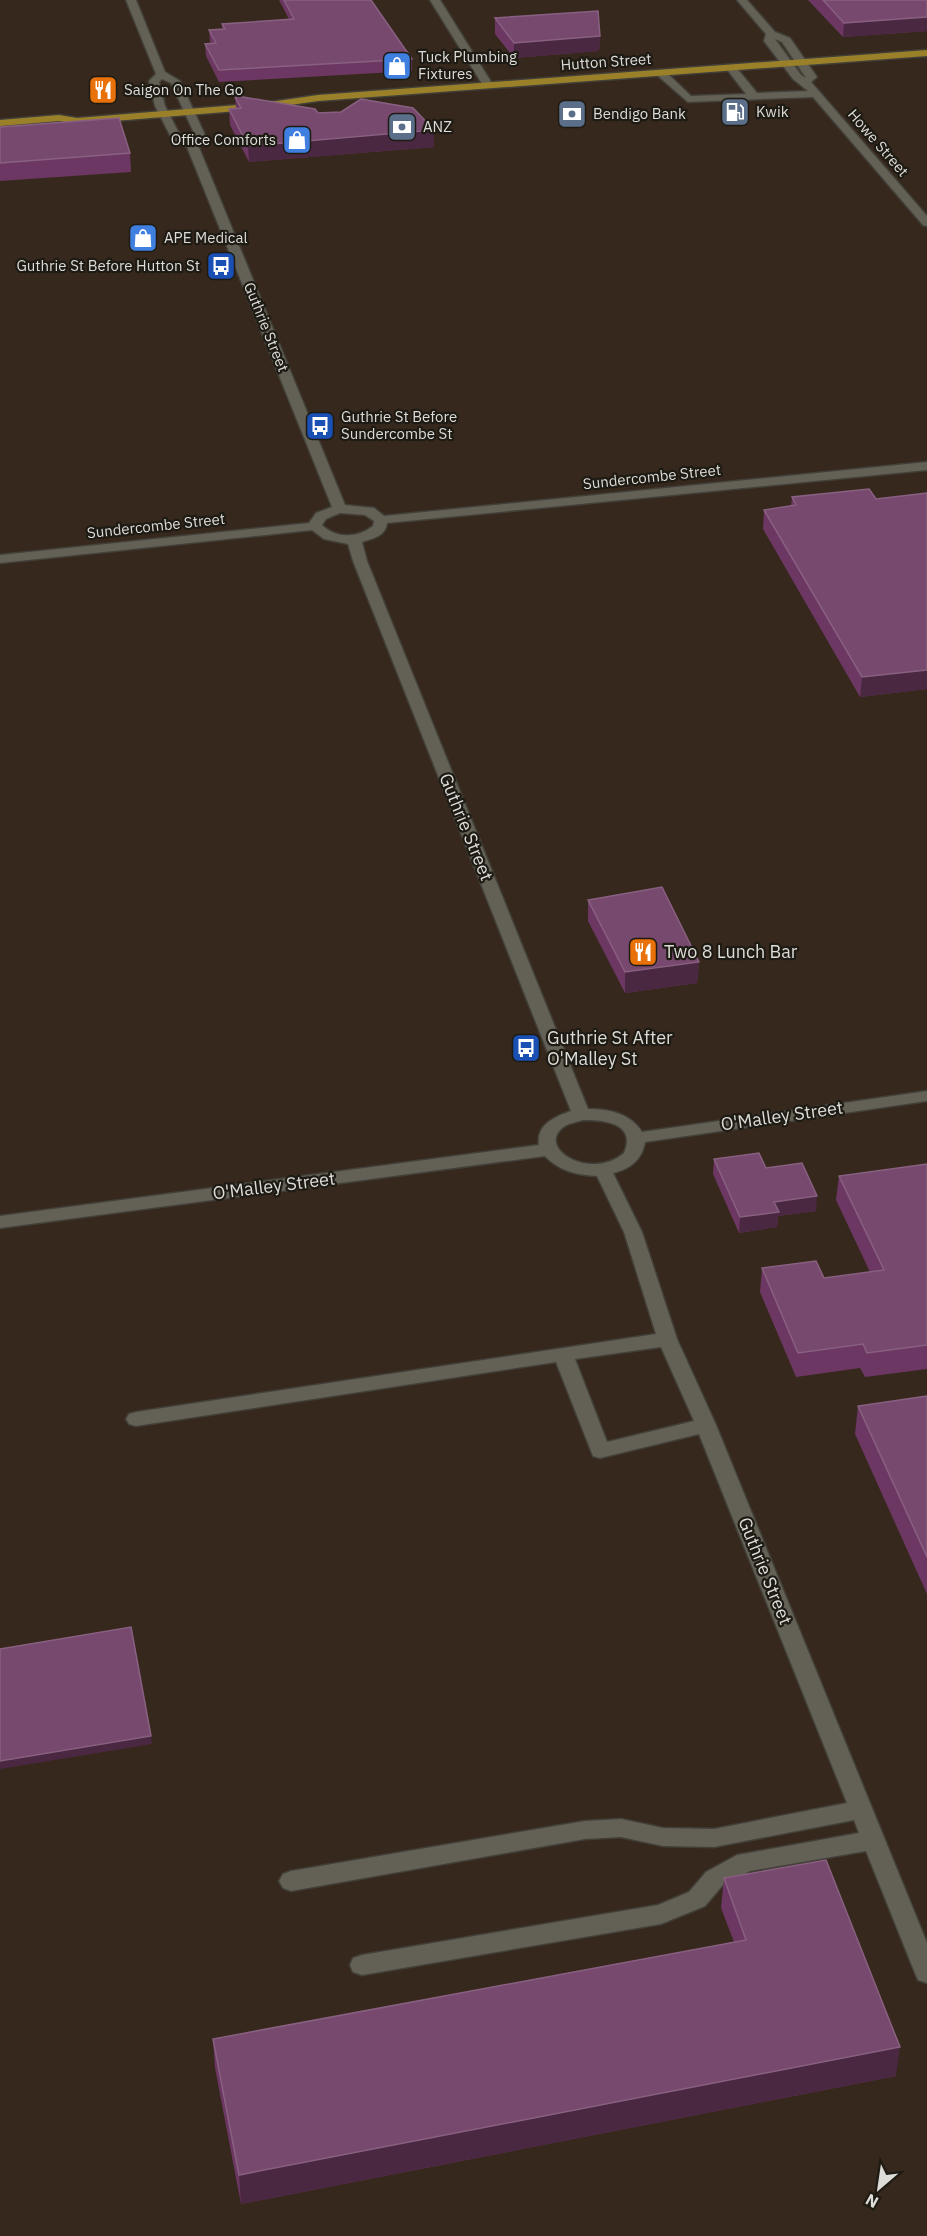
<svg xmlns="http://www.w3.org/2000/svg" width="927" height="2236" viewBox="0 0 927 2236" font-family="'IBM Plex Sans',sans-serif">
  <style>
    .industrial { fill: #37281d }
    .lines { fill: none; stroke-linecap: round; stroke-linejoin: round }
    .minor-casing { stroke: #413f38; stroke-width: 3 }
    .major-casing { stroke: #413f38; stroke-width: 3 }
    .minor { fill: #636056; fill-rule: evenodd }
    .major { fill: #9a8028; fill-rule: evenodd }
    .wall { fill: #6c3763 }
    .shaded-wall { fill: #4b2841 }
    .building { fill: #78496f; stroke: #886080; stroke-width: 1.5 }
    .labels { text-anchor: middle; stroke-width: 4.5; stroke-linejoin: round; paint-order: stroke }
    .far-poi-label { font-size: 15px; fill: #dedcd7; stroke: #1d1b13; text-anchor: start }
    .far-street-label { font-size: 15px; fill: #dedcd7; stroke: #1d1b13 }
    .street-label { font-size: 18px; fill: #dedcd7; stroke: #1d1b13 }
    .poi-label { font-size: 18px; fill: #dedcd7; stroke: #1d1b13; text-anchor: start }
  </style>
  <rect width="100%" height="100%" fill="#27241c"/>
  <rect class="industrial" x="0" y="0" width="927" height="2236"/>
  <g class="lines">
    <g class="minor-casing">
      <g id="minor">
        <path d="M126,0H136L165,72L180,81L205,135L198,145L345,505L374,508L384,516L927,462V470L387,523C386,536 372,539 362,542L367,561L588,1109C609,1109 630,1113 642,1132L927,1091V1101L645,1142C642,1160 630,1169 613,1173L642,1232L677,1339L716,1425L927,1943V1983L918,1980L915,1973L866,1851L750,1871L722,1886L705,1906L661,1924L362,1975L353,1972L350,1965L353,1958L362,1955L658,1905L689,1892L706,1872L737,1855L859,1833L854,1820L714,1847L663,1846L621,1837L585,1839L291,1891L283,1888L279,1881L283,1874L291,1871L585,1821L621,1819L663,1828L714,1829L847,1803L699,1434L600,1458L593,1456L556,1362L136,1426L129,1424L126,1419L129,1414L136,1412L656,1334L624,1232L597,1176C577,1175 559,1171 545,1156L0,1228V1216L539,1145C536,1125 554,1117 571,1111L353,561L348,544L324,539L312,530L0,563V555L309,523L316,513L332,507L187,147L173,141L155,106L149,81L156,74ZM162,79L171,83L195,135L190,140L181,137L165,106L159,82ZM340,513L365,515L374,521L373,526C358,538 336,539 322,525L326,519ZM583,1120C604,1120 637,1123 624,1153C591,1182 533,1147 565,1126C570,1123 577,1122 583,1120ZM661,1347L694,1421L607,1442L575,1359Z"/>
        <path d="M430,0H440L493,85L492,87H484Z"/>
        <path d="M737,0H747L775,32L790,38L817,77L811,82L927,216V226L923,225L813,97L688,102L657,75V71H665L691,96L746,94L726,68L731,65L735,66L757,93L808,91L793,79L764,41L766,34ZM775,39L782,42L806,78L801,75Z"/>
      </g>
    </g>
    <g class="major-casing">
      <path id="major" d="M927,50V56L318,101L263,109L77,124L59,121L0,126V120L59,115L77,118L263,103L318,95Z"/>
    </g>
    <use href="#minor" class="minor"/>
    <use href="#major" class="major"/>
  </g>
  <g class="wall">
    <path d="M279,0H371L412,59V71L219,82L206,56L205,44H211L210,41L209,30L222,29V24L289,19Z"/>
    <path d="M808,0H927V31L843,37Z"/>
    <path d="M495,18L600,36L599,51L514,58L495,34Z"/>
    <path d="M235,97L318,113L434,130V147L249,162L230,125L229,109L236,108Z"/>
    <path d="M0,127L130,153L131,172L0,181Z"/>
    <path d="M927,493V689L860,697L763,529L764,510L791,506L792,497L876,499Z"/>
    <path d="M588,900L699,962L697,983L625,993L588,921Z"/>
    <path d="M714,1159L766,1168L816,1211L778,1216L777,1227L739,1233L713,1174Z"/>
    <path d="M927,1164V1369L865,1377L860,1368L796,1377L760,1292L762,1268L824,1278L870,1272L836,1200L839,1176Z"/>
    <path d="M927,1396V1594L855,1434L858,1406Z"/>
    <path d="M724,1878L896,2076L241,2204L215,2068L213,2039L734,1942L721,1908Z"/>
  </g>
  <g class="shaded-wall">
    <path d="M927,17V31L843,37L844,23Z"/>
    <path d="M600,36L599,51L514,58V43Z"/>
    <path d="M434,130V147L249,162L248,146Z"/>
    <path d="M927,670V689L860,697L862,677Z"/>
    <path d="M699,962L697,983L625,993V972Z"/>
    <path d="M817,1196L816,1211L778,1216L777,1227L739,1233L740,1217L774,1202Z"/>
    <path d="M151,1736L152,1744L0,1769V1761Z"/>
    <path d="M900,2047L896,2076L241,2204L239,2175Z"/>
  </g>
  <g class="building">
    <path d="M284,0H371L412,59L219,70L205,44L216,43L209,30L225,29L222,24L294,19Z"/>
    <path d="M823,0H927V17L844,23Z"/>
    <path d="M598,11L600,36L514,43L495,18Z"/>
    <path d="M235,97H243L315,109L318,113L341,112L361,99L413,108L434,130L248,146L229,109L241,108Z"/>
    <path d="M119,118L130,153L0,163V127Z"/>
    <path d="M869,489L876,499L927,493V670L862,677L764,510L796,505L792,497Z"/>
    <path d="M662,887L699,962L625,972L588,900Z"/>
    <path d="M759,1153L766,1168L802,1163L817,1196L774,1202L779,1212L740,1217L714,1159Z"/>
    <path d="M927,1164V1345L867,1353L863,1344L798,1353L762,1268L816,1261L824,1278L884,1270L839,1176Z"/>
    <path d="M927,1396V1557L858,1406Z"/>
    <path d="M131,1627L151,1736L0,1761V1649Z"/>
    <path d="M826,1860L900,2047L239,2175L213,2039L746,1940L724,1878Z"/>
  </g>
  <defs>
    <g id="shop-square" transform="scale(1.5)"><rect x="-9" y="-9" width="18" height="18" rx="4" fill="#3f7fe0" stroke="#1d1b13"/><path d="M-5-2.5h2.3a2.7 3.5 0 0 1 5.4 0H5L5.5 6h-11ZM-1.5-2.5h3a1.5 2.3 0 0 0-3 0Z" fill="#fff"/></g>
    <g id="restaurant-square" transform="scale(1.5)"><rect x="-9" y="-9" width="18" height="18" rx="4" fill="#e8710a" stroke="#1d1b13"/><path d="M-5-6h1v4h1v-4h1v4h1v-4h1v5L-1.5 .5V6h-2V.5L-5-1ZM5-6V6H3V1.5H1.5Q1.5-4 5-6Z" fill="#fff"/></g>
    <g id="fuel-square" transform="scale(1.5)"><rect x="-9" y="-9" width="18" height="18" rx="4" fill="#5c6f8a" stroke="#1d1b13"/><path d="M-5.5-6h7V0h2V4h1.3V-2.5L3-4.5l.8-.8L6-3V5H2.5V1h-1V6h-7ZM-4.2-4.7v3.2H.2V-4.7Z" fill="#fff"/></g>
    <g id="bank-square" transform="scale(1.5)"><rect x="-9" y="-9" width="18" height="18" rx="4" fill="#5c6f8a" stroke="#1d1b13"/><path d="M-6-4H6V4H-6ZM0-2.3a2.3 2.3 0 1 0 0 4.6a2.3 2.3 0 1 0 0-4.6Z" fill="#fff"/></g>
    <g id="bus-square" transform="scale(1.5)"><rect x="-9" y="-9" width="18" height="18" rx="4" fill="#1a4fb4" stroke="#1d1b13"/><path d="M-5-6H5V4H4V6H2V4H-2V6H-4V4H-5ZM-3.5-4V0h7V-4ZM-3.5 1.2v1.5H-2V1.2ZM2 1.2v1.5H3.5V1.2Z" fill="#fff"/></g>
  </defs>
  <g fill-rule="evenodd">
    <use href="#shop-square" x="397" y="66"/>
    <use href="#restaurant-square" x="103" y="90"/>
    <use href="#fuel-square" x="735" y="112"/>
    <use href="#bank-square" x="572" y="114"/>
    <use href="#bank-square" x="402" y="127"/>
    <use href="#shop-square" x="297" y="140"/>
    <use href="#shop-square" x="143" y="238"/>
    <use href="#bus-square" x="221" y="266"/>
    <use href="#bus-square" x="320" y="426"/>
    <use href="#restaurant-square" x="643" y="952"/>
    <use href="#bus-square" x="526" y="1048"/>
  </g>
  <g class="labels">
    <g class="far-poi-label">
      <text x="418" y="62">Tuck Plumbing<tspan x="418" dy="17">Fixtures</tspan></text>
      <text x="124" y="95">Saigon On The Go</text>
      <text x="756" y="117">Kwik</text>
      <text x="593" y="119">Bendigo Bank</text>
      <text x="423" y="132">ANZ</text>
      <text x="276" y="145" text-anchor="end">Office Comforts</text>
      <text x="164" y="243">APE Medical</text>
      <text x="200" y="271" text-anchor="end">Guthrie St Before Hutton St</text>
      <text x="341" y="422">Guthrie St Before<tspan x="341" dy="17">Sundercombe St</tspan></text>
    </g>
    <g class="far-street-label">
      <text transform="translate(606 62) rotate(-4)" y="5">Hutton Street</text>
      <text transform="translate(878 143) rotate(49)" y="5">Howe Street</text>
      <text transform="translate(266 327) rotate(68)" y="5">Guthrie Street</text>
      <text transform="translate(652 477) rotate(-6)" y="5">Sundercombe Street</text>
      <text transform="translate(156 526) rotate(-6)" y="5">Sundercombe Street</text>
    </g>
    <g class="street-label">
      <text transform="translate(466 827) rotate(68)" y="6">Guthrie Street</text>
      <text transform="translate(782 1116) rotate(-8)" y="6">O'Malley Street</text>
      <text transform="translate(274 1186) rotate(-7)" y="6">O'Malley Street</text>
      <text transform="translate(765 1571) rotate(68)" y="6">Guthrie Street</text>
    </g>
    <g class="poi-label">
      <text x="664" y="958">Two 8 Lunch Bar</text>
      <text x="547" y="1044">Guthrie St After<tspan x="547" dy="21">O'Malley St</tspan></text>
    </g>
  </g>
  <g transform="translate(879 2188) rotate(209)" stroke="#1d1b13" stroke-width="4.5" paint-order="stroke">
  <path d="M0-4.5L10 22L0 15L-10 22Z" fill="#dedcd7"/>
  <text y="-9" font-size="16" font-weight="bold" text-anchor="middle" fill="#dedcd7">N</text>
  </g>
</svg>
